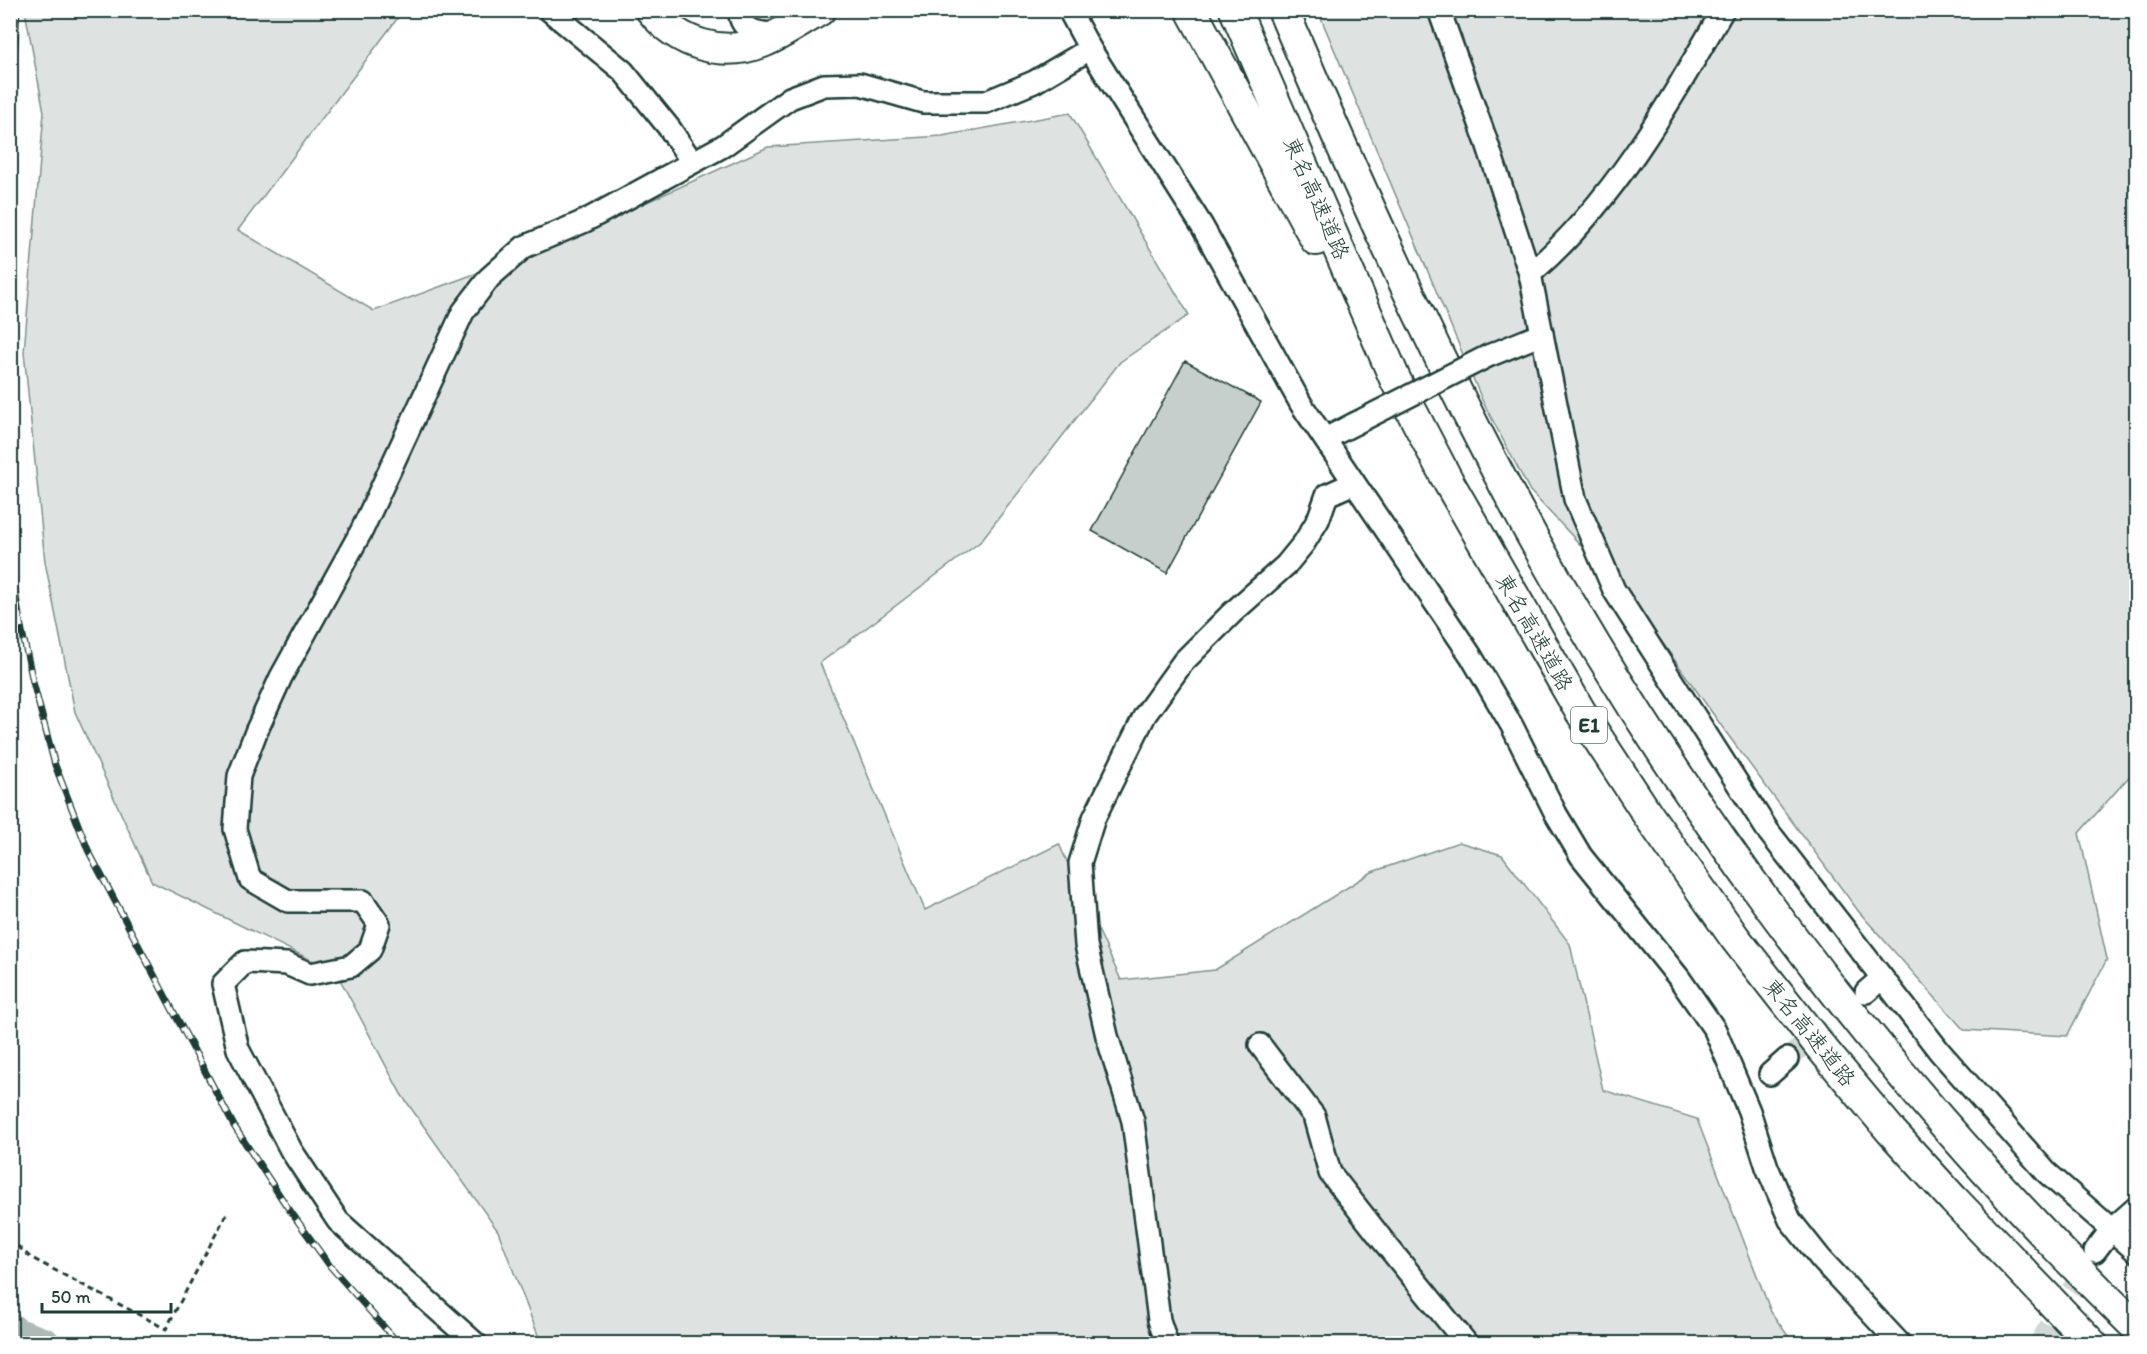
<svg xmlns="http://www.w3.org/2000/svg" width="2147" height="1354" viewBox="0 0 2147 1354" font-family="Itim,'Klee One',sans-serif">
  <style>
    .green { fill: #dee3e2; stroke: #7e908b; stroke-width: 1.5 }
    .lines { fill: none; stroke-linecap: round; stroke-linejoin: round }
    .river { stroke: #afbab7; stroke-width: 32 }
    .building { fill: #c7cfcc; stroke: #1f3d34; stroke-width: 1.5 }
    .minor-tunnel { stroke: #d2d8d6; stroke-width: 21; stroke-dasharray: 21 10; stroke-linecap: butt }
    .minor-casing { stroke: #1f3d34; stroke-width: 26 }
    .highway-casing { stroke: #1f3d34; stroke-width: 34 }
    .path { stroke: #1f3d34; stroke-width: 3; stroke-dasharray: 6 4.5; stroke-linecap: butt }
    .minor { stroke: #fff; stroke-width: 21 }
    .highway { stroke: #fff; stroke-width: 30 }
    .rail-casing { stroke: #1f3d34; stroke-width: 7 }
    .rail { stroke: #fff; stroke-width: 4.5; stroke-dasharray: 14; stroke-linecap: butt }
    .minor-bridge-casing { stroke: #1f3d34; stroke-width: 26; stroke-linecap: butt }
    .minor-bridge { stroke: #fff; stroke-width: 21 }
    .labels { text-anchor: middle; stroke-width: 4.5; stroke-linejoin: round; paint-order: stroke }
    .shield { fill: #fff; stroke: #627771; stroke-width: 1.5 }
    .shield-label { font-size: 21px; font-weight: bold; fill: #1f3d34 }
    .street-label { font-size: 22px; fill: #1f3d34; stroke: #fff }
  </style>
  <rect width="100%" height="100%" fill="#fff"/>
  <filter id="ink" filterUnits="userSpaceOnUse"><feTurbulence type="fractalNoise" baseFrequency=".0167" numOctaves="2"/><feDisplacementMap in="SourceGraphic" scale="12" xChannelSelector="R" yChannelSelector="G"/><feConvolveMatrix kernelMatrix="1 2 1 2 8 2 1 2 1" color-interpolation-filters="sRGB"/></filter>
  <g filter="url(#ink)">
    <g class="green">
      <path d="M25,11H403L238,230L374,311L548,247L768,147L942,136L1070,113L1189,315L1120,362L980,542L820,663L925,910L1059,844L1121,980L1215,970L1372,872L1459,842L1502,855L1570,944L1603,1090L1697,1119L1771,1312L1793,1343H541L498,1231L401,1094L336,972L152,882L75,712L45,562L24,352L44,112Z"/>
      <path d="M1318,11H2136V769L2079,833L2107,959L2067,1036L1964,1030L1859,912L1728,735L1632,600L1530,491L1483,402Z"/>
    </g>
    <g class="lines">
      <path class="river" d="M10,1328L15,1333L45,1344"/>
    </g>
    <path class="building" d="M1185,361L1261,402L1167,573L1092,531Z"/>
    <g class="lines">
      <g class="minor-tunnel">
        <path d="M1787,1059L1857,1000"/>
        <path d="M2039,1344L2089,1262"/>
      </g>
      <g class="minor-casing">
        <g id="minor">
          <path d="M549,10L623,71L670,129L692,162"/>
          <path d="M740,10C738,32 762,34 778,34"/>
          <path d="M1069,10L1090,49L1202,226L1301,404L1471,656L1512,726L1556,814L1581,856L1679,978L1715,1030L1749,1111L1767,1167L1790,1220L1821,1259L1900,1344"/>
          <path d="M1439,10L1487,143L1530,274L1575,499L1614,590L1768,831L1940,1052L2046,1172L2136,1251"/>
          <path d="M1530,274C1613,203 1669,104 1723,10"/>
          <path d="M1488,356L1542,334"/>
          <path d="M1325,439L1354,424"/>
          <path d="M1866,992L1882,978"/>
          <path d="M1260,1045L1314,1116L1330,1173L1384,1242L1467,1344"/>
          <path d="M1770,1074L1787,1059"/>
          <path d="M2095,1251L2111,1230L2136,1208"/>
          <path d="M476,1344L338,1221L291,1150L238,1049L223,984L245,962L287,964L310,974L351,966L370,950L379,924L363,901H288L250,879L235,829L239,776L256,732L281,677L362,530L463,312L489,278L524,247L585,221L723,146L790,98L824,85L860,84L923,102H986L1034,82L1090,49"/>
          <path d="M1167,1344L1159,1320L1133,1121L1107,1036L1086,945L1080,863L1094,818L1145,715L1183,662L1232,613L1286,565L1304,543L1318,520L1327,495L1354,483"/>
        </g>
      </g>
      <g class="highway-casing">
        <g id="highway">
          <path d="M651,10C678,44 722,58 763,42C783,34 801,21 820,10"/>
          <path d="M1191,10L1316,240"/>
          <path d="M1235,10L1395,379L1448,481L1580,711L1648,815L1735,938L1819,1045L1891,1131L1954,1200L2092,1344"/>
          <path d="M1283,10C1344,154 1408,297 1479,436C1646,765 1872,1070 2136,1327"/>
        </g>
      </g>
      <path class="path" d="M10,1239L30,1257L166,1329L228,1211"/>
      <use href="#minor" class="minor"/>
      <use href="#highway" class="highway"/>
      <g class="rail-casing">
        <g id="rail">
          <path d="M10,119L17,10"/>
          <path d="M10,558L20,622L33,682L55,765L88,850L234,1126L286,1205L330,1266L399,1344"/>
        </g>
      </g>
      <use href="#rail" class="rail"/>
      <g class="minor-bridge-casing">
        <path id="minor-bridge" d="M1354,424L1488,356"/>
      </g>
      <use href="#minor-bridge" class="minor-bridge"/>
    </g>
  </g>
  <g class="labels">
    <rect class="shield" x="1571" y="707" width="36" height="36" rx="4.5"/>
    <g class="shield-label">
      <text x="1589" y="732">E1</text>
    </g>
    <g class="street-label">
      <text transform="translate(1317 198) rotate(66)" y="8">東名高速道路</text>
      <text transform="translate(1535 632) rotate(60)" y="8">東名高速道路</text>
      <text transform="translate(1810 1032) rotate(51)" y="8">東名高速道路</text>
    </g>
  </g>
  <rect width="2147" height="1354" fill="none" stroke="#fff" stroke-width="36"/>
  <rect x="18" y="18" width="2111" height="1318" fill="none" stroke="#1f3d34" stroke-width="2" filter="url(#ink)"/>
  <path d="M42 1303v9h129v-9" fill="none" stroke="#1f3d34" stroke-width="3"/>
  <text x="51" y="1303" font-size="18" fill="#1f3d34" stroke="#ffffff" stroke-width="4.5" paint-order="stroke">50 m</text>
</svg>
